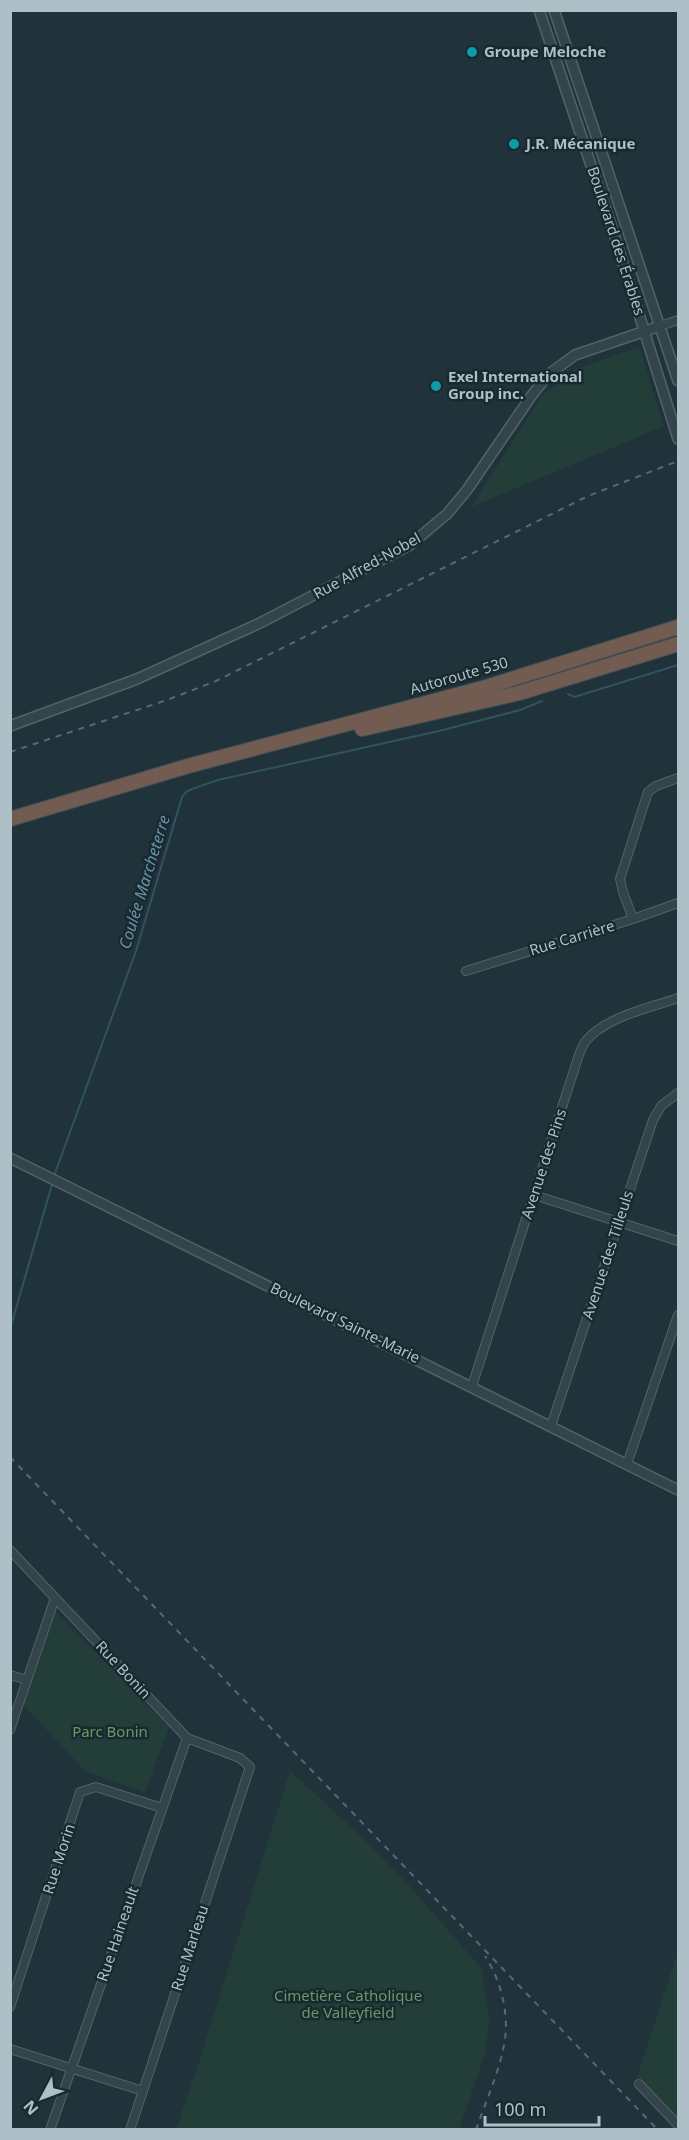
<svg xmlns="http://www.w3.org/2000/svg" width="689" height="2140" viewBox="0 0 689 2140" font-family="'Noto Sans',sans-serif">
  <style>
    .green { fill: #233e39 }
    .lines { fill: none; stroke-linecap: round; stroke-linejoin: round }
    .stream { stroke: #315261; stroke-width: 2 }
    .minor-casing { stroke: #526269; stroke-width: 10 }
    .tertiary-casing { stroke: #526269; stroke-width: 12 }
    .motorway-casing { stroke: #3f4f56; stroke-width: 16 }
    .minor { stroke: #34444b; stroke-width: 8 }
    .tertiary { stroke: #34444b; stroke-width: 9 }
    .motorway { stroke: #725c51; stroke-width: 14 }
    .rail { stroke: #566a73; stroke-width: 2; stroke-dasharray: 6 6; stroke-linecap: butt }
    .culture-dot { fill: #0f9aa8; stroke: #192930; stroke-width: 2 }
    .labels { text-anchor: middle; stroke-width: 5; stroke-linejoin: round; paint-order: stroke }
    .poi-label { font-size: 15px; font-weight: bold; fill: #afbfc7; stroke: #192930; text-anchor: start }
    .street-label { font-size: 15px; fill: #afbfc7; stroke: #192930 }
    .park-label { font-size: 15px; fill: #679a64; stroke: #192930 }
    .water-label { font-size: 16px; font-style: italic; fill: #6595a9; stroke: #192930 }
  </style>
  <rect width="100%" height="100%" fill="#20333b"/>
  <g class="green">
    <path d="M639,347L664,426L471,507L543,394L576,369Z"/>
    <path d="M55,1611L169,1727L145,1792L86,1772L22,1703Z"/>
    <path d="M290,1771L363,1838L414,1891L482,1969L489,2022L485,2053L459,2129H176L198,2065Z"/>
    <path d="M678,1951V2129L634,2087Z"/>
  </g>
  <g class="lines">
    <g class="stream">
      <path d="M568,694L574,697L678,665"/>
      <path d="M54,1176L136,951L182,797L186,792L192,789L218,780L439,731L520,710L542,701"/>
      <path d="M10,1329L53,1181"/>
    </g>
    <g class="minor-casing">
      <g id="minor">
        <path d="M660,326L678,320"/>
        <path d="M633,919L623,892L620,879L648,792L656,786L678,778"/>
        <path d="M466,971L633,919L678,903"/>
        <path d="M534,1195L678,1241"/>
        <path d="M472,1386L576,1064C578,1057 581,1049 585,1042C604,1017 650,1008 678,998"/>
        <path d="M551,1426L653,1120L661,1106L678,1093"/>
        <path d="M627,1464L678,1315"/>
        <path d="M10,1550L187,1738L240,1758L250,1767L130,2130"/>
        <path d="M10,1675L27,1680"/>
        <path d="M10,1730L55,1598"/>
        <path d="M10,2007L80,1792L96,1787L162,1808"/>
        <path d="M10,2049L143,2091"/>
        <path d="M639,2084L678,2125"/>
        <path d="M50,2130L187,1738"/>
      </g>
    </g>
    <g class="tertiary-casing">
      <g id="tertiary">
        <path d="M539,10L613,231L678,439"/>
        <path d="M554,10L678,381"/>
        <path d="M10,726L137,679L260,623L410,545L447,514L467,490L532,395L549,374L575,355L660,326"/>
        <path d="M10,1158L678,1490"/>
      </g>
    </g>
    <g class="motorway-casing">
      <g id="motorway">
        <path d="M362,729L519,693L678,644"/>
        <path d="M10,819L188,766L483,688L678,627"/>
      </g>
    </g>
    <use href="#minor" class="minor"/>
    <use href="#tertiary" class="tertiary"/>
    <use href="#motorway" class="motorway"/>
    <g class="rail">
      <path d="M10,752L167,700L216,681L588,496L678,461"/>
      <path d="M10,1457L658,2130"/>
      <path d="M476,2130C485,2103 499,2073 504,2045C510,2016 501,1980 485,1956"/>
    </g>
  </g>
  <g class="culture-dot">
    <circle cx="472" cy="52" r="6"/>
    <circle cx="514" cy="144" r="6"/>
    <circle cx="436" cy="386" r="6"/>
  </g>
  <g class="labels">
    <g class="poi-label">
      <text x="484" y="57">Groupe Meloche</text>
      <text x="526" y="149">J.R. Mécanique</text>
      <text x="448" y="382">Exel International<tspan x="448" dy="17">Group inc.</tspan></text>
    </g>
    <g class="street-label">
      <text transform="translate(616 241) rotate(72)" y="5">Boulevard des Érables</text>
      <text transform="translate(367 566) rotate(-29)" y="5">Rue Alfred-Nobel</text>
      <text transform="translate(459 676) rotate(-16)" y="5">Autoroute 530</text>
      <text transform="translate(572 938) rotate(-17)" y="5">Rue Carrière</text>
      <text transform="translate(544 1164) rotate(-72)" y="5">Avenue des Pins</text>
      <text transform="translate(608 1255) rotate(-72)" y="5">Avenue des Tilleuls</text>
      <text transform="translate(345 1323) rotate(26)" y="5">Boulevard Sainte-Marie</text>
      <text transform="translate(123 1670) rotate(47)" y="5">Rue Bonin</text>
      <text transform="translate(59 1859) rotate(-72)" y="5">Rue Morin</text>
      <text transform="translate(118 1934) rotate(-71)" y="5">Rue Haineault</text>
      <text transform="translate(190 1948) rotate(-72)" y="5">Rue Marleau</text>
    </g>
    <g class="park-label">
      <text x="110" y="1737">Parc Bonin</text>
      <text x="348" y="2001">Cimetière Catholique<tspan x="348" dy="17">de Valleyfield</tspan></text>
    </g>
    <g class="water-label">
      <text transform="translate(144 882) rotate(-73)" y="6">Coulée Marcheterre</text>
    </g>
  </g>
  <rect width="689" height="2140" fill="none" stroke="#afbfc7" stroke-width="24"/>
  <g transform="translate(42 2098) rotate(229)" stroke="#192930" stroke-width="4.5" paint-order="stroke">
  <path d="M0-4.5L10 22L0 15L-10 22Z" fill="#afbfc7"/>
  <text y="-9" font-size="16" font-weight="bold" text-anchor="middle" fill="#afbfc7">N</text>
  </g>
  <path d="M485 2116v9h114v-9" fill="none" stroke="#afbfc7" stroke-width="3"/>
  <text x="494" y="2116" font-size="18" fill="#afbfc7" stroke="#192930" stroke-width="4.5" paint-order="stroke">100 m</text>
</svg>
